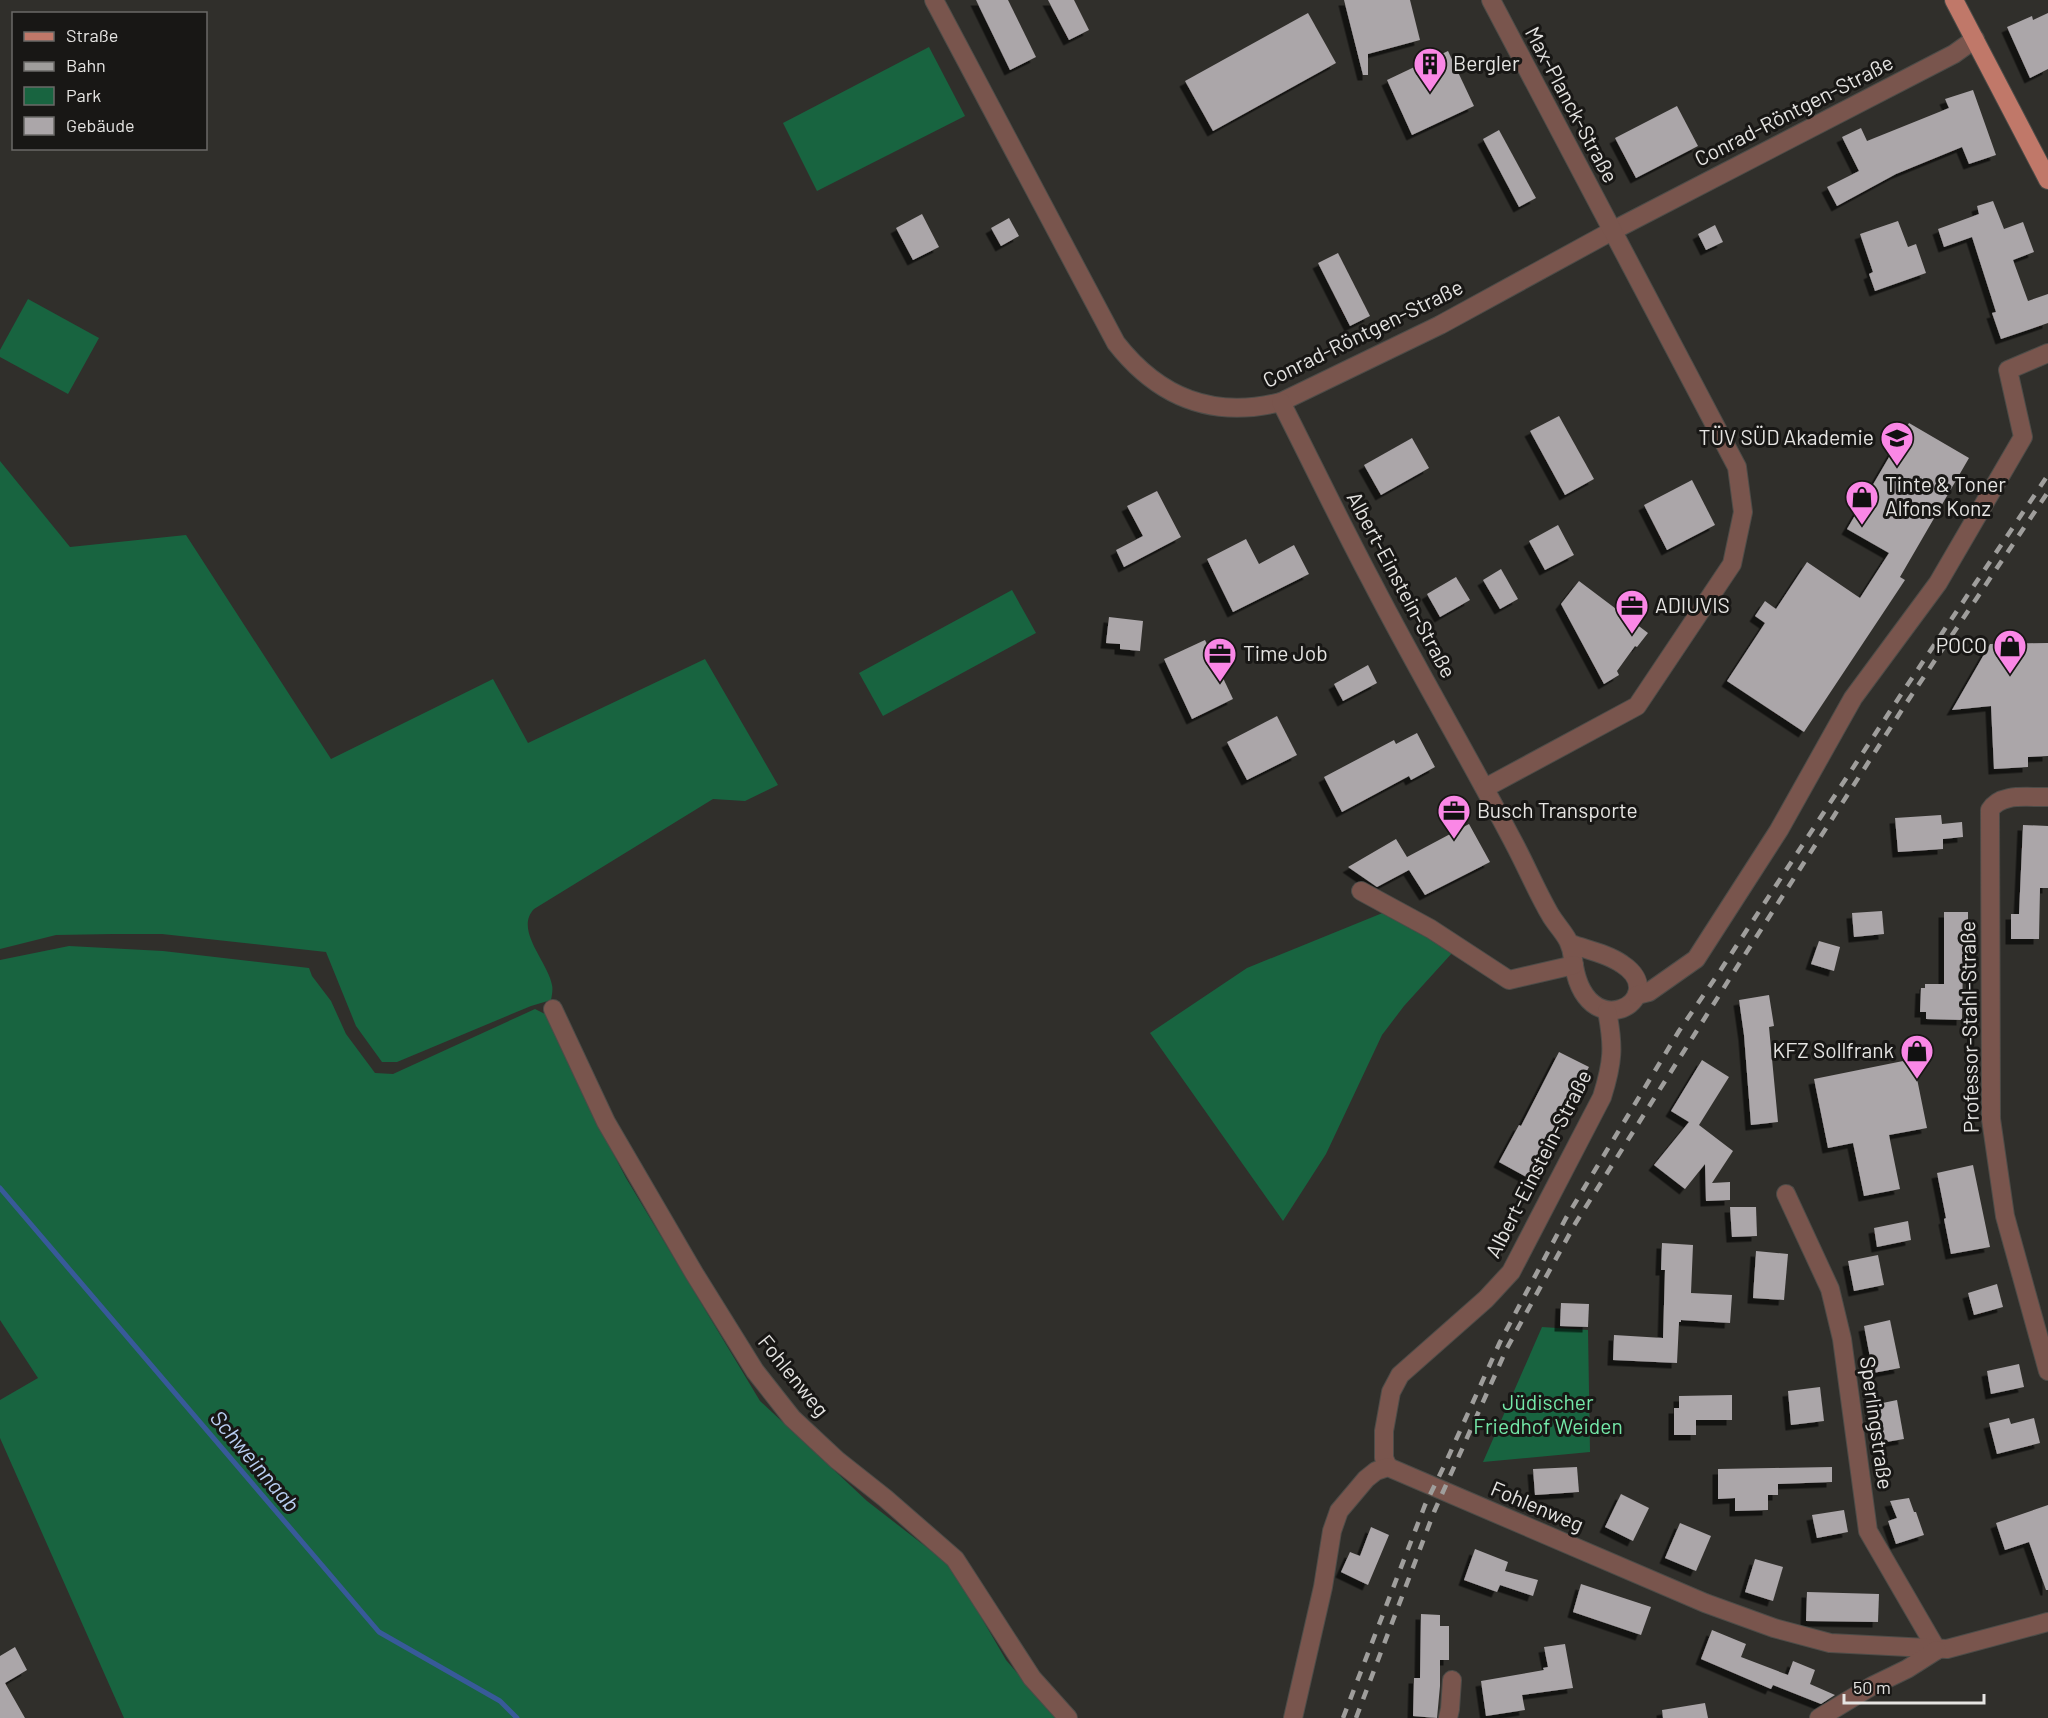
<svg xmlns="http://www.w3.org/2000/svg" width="2048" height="1718" viewBox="0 0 2048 1718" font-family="Barlow,sans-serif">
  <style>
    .green { fill: #186440 }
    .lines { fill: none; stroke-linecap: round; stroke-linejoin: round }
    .stream { stroke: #385a99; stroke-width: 5 }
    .building { fill: #aba6a9; filter: url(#shadow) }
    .minor-casing { stroke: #4d4c48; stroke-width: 20 }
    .major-casing { stroke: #4d4c48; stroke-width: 20 }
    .minor { stroke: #79554d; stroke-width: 18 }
    .major { stroke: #c07869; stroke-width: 18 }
    .rail { stroke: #9f9e9c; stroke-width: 4.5; stroke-dasharray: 10 10; stroke-linecap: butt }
    .labels { text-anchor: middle; stroke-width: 6; stroke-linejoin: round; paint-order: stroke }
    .poi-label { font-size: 21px; fill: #e5e4e2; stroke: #181715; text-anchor: start }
    .street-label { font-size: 21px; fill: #e5e4e2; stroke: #181715 }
    .park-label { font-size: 21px; fill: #74e8a8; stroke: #181715 }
    .water-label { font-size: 22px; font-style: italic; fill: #bacff3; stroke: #181715 }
  </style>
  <defs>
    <filter id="shadow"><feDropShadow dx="-5.5" dy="5.5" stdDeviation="0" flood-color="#0009"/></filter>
  </defs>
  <rect width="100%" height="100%" fill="#302f2b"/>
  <g class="green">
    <path d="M929,47L965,116L817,191L783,123Z"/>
    <path d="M28,299L99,338L68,394L0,357V350Z"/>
    <path d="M0,461L70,547L186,535L331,759L493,679L528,743L705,659L778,785L745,801L713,799L534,909C514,930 548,962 552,985C553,989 552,995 551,1000L531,1006L397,1062H382L356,1026L326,952L162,934H113L56,935L0,949Z"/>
    <path d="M1012,590L1036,633L883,716L859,673Z"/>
    <path d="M1385,912L1453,952L1404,1006L1382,1035L1326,1154L1283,1221L1150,1033L1247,968Z"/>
    <path d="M69,946L163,951L309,968L312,976L331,1001L346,1034L375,1073L393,1074L535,1009L549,1016L600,1128L626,1178L760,1401L867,1501L952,1567L1006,1660L1056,1718H124L0,1438V1400L38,1378L0,1320V960Z"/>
    <path d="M1542,1327L1588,1330L1590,1452L1483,1462Z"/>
  </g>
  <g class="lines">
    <path class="stream" d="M0,1188L379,1632L500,1701L517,1718"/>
  </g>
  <g class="building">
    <path d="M976,0H1008L1036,57L1010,70Z"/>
    <path d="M1048,0H1074L1089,30L1069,40Z"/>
    <path d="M1344,0H1410L1420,40L1368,54V75H1363Z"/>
    <path d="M1308,13L1336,63L1213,131L1185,81Z"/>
    <path d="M2048,13V69L2030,78L2007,27L2032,16L2033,20Z"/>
    <path d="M1448,51L1474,106L1412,135L1387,80Z"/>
    <path d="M1973,90L1996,155L1969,164L1962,147L1896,174L1837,206L1827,187L1859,171L1842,137L1861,128L1867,141L1949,108L1945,99Z"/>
    <path d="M1677,106L1698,146L1636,178L1615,138Z"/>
    <path d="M1499,130L1536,198L1519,207L1483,139Z"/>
    <path d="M1993,201L2004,229L2023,222L2034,252L2013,260L2028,301L2048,294V323L2001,339L1992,313L1996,312L1972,237L1944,247L1938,229L1979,214L1977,206Z"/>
    <path d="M922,214L939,247L913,260L896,228Z"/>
    <path d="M1009,218L1019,236L1001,246L991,228Z"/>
    <path d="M1898,221L1908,247L1916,244L1926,273L1875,291L1869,274L1873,272L1860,234Z"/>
    <path d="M1715,225L1723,242L1706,250L1698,234Z"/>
    <path d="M1338,253L1370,316L1350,326L1318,263Z"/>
    <path d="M1559,416L1594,479L1565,495L1530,431Z"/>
    <path d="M1909,423L1969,458L1900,577L1905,580L1804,732L1727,681L1765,623L1755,616L1765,601L1776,609L1807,562L1860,598L1889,553L1847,529Z"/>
    <path d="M1412,438L1429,468L1381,495L1364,465Z"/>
    <path d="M1692,480L1715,525L1667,550L1644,505Z"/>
    <path d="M1157,491L1181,537L1124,567L1116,550L1143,536L1127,506Z"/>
    <path d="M1558,525L1574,555L1545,570L1529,541Z"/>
    <path d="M1246,539L1259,564L1294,545L1309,574L1233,612L1207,559Z"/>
    <path d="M1501,569L1518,599L1500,609L1483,580Z"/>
    <path d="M1456,577L1470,600L1440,617L1427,594Z"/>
    <path d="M1579,581L1648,633L1637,647L1635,646L1617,671L1619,675L1604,684L1561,604Z"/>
    <path d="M1109,617L1143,621L1140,651L1120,649V644L1106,643Z"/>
    <path d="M1205,640L1233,699L1192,719L1164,659Z"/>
    <path d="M2048,643V756L2028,757V767L1994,769L1991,706L1952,710L1990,644Z"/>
    <path d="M1368,665L1377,683L1343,701L1334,684Z"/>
    <path d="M1277,716L1297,755L1247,780L1227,742Z"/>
    <path d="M1417,733L1435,767L1411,780L1409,776L1342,812L1324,777L1394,740L1396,744Z"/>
    <path d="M1941,815L1942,824L1962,822L1963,837L1943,839V849L1898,852L1895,818Z"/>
    <path d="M1469,824L1490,862L1425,895L1409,870L1377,887L1348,867L1396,839L1407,857Z"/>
    <path d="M2023,825L2048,826V888H2040L2039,939H2011V914H2019Z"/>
    <path d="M1882,911L1884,934L1854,937L1852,913Z"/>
    <path d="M1944,912H1968V961H1963L1962,1020L1926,1019V1012H1920L1921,988H1925V984H1944Z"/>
    <path d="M1819,941L1840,947L1834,971L1811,964Z"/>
    <path d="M1769,995L1774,1026L1769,1027L1778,1122L1751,1125L1744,1035L1739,1000Z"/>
    <path d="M1559,1052L1589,1067L1530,1179L1499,1162L1519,1125L1521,1126Z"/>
    <path d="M1913,1059L1927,1128L1889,1135L1900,1189L1864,1196L1853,1143L1828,1148L1814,1079Z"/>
    <path d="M1702,1060L1729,1077L1699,1125L1733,1151L1712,1183L1730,1182V1200L1706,1201L1705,1164L1685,1189L1654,1165L1689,1122L1671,1111Z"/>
    <path d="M1973,1165L1990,1247L1951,1254L1944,1219L1946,1218L1937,1173Z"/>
    <path d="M1730,1207H1756L1757,1236L1732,1237Z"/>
    <path d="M1908,1221L1911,1240L1877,1247L1874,1228Z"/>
    <path d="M1662,1243L1693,1245L1691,1293L1732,1295L1730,1323L1681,1320V1322H1679L1677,1363L1613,1360L1614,1335L1663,1338L1665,1270H1661Z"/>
    <path d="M1756,1251L1788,1254L1784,1300L1753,1298Z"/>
    <path d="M1878,1255L1884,1285L1854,1291L1848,1261Z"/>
    <path d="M1997,1284L2003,1307L1974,1315L1968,1293Z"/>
    <path d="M1561,1303L1589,1304L1588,1327L1560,1326Z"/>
    <path d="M1890,1320L1900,1368L1873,1373L1864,1326Z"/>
    <path d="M2019,1364L2024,1387L1991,1394L1987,1371Z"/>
    <path d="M1820,1387L1824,1421L1791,1425L1788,1391Z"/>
    <path d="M1732,1395V1420H1696V1435H1674V1408H1679V1396Z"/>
    <path d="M1897,1400L1904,1439L1880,1443L1873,1405Z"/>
    <path d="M2009,1418L2011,1424L2034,1418L2040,1443L1997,1454L1989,1423Z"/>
    <path d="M1577,1467L1579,1492L1535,1495L1533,1469Z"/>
    <path d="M1832,1467V1482L1778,1484V1495H1768V1510L1735,1511V1498L1718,1499V1469Z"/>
    <path d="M1621,1494L1649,1508L1633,1541L1605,1527Z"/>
    <path d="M1909,1498L1914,1512H1916L1924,1535L1896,1544L1888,1521L1897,1518L1890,1501Z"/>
    <path d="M2048,1505V1590H2046L2029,1542L2005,1550L1996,1523Z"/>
    <path d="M1844,1510L1848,1532L1817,1538L1812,1515Z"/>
    <path d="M1680,1523L1711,1536L1696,1571L1665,1558Z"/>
    <path d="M1371,1527L1389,1535L1368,1585L1341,1572L1350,1552L1360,1556Z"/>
    <path d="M1475,1549L1508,1562L1505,1571L1538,1580L1533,1596L1500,1585L1497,1592L1464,1580Z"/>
    <path d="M1755,1559L1783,1567L1773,1601L1745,1592Z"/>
    <path d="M1581,1584L1651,1607L1641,1635L1573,1612Z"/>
    <path d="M1807,1592L1879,1594L1878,1622L1806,1621Z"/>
    <path d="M1421,1614L1440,1615V1626H1449V1660H1440V1686L1437,1718L1413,1716L1414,1678H1420Z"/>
    <path d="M1712,1630L1746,1644L1741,1657L1788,1675L1793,1661L1815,1670L1810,1684L1835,1695L1821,1704L1773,1685L1771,1689L1701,1659Z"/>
    <path d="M1565,1644L1573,1688L1522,1695L1525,1710L1486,1716L1481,1681L1544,1670L1543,1668L1548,1667L1544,1647Z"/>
    <path d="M15,1647L27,1670L5,1683L25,1718H0V1656Z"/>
    <path d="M1705,1703L1708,1718H1663L1662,1710Z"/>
  </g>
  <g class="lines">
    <g class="minor-casing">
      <g id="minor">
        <path d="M934,0L1116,343C1159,398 1213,419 1281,402L1440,325L1612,231L1954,54L1975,39"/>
        <path d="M1281,402C1312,463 1341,524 1373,584C1419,673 1470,759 1516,847C1528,870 1538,894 1551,916C1562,933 1571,938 1573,959C1584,1051 1674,998 1622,964C1608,954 1588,950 1571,944"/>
        <path d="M1485,788L1637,706L1732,564L1743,512L1737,467L1491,0"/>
        <path d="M2048,797C2029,798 2001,792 1990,810L1991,1119L2005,1216L2048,1371"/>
        <path d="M1361,891L1431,929L1509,980L1574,965"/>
        <path d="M1637,995L1649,992L1696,959L1779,830L1853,698L1938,583L2023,437L2008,370L2048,353"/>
        <path d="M553,1009L606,1122L694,1273L755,1371L792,1418L837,1460L885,1498L955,1559L1032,1678L1068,1718"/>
        <path d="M1786,1194L1830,1289L1842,1339L1868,1531L1937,1650"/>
        <path d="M1388,1467L1384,1458V1431L1391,1392L1400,1375L1486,1299L1511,1272L1602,1097C1613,1062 1614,1047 1607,1011"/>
        <path d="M1293,1718L1323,1587L1332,1531L1339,1511L1366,1479L1376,1471L1388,1467L1705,1603L1774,1628L1830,1643L1947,1649L2048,1622"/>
        <path d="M1448,1718L1450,1709L1452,1680"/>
        <path d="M1819,1718L1872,1686L1907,1669L1937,1650"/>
      </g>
    </g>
    <g class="major-casing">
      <path id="major" d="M1954,0L2048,180"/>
    </g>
    <use href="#minor" class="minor"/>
    <use href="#major" class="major"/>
    <g class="rail">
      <path d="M1343,1718L1425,1505L1446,1462L1500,1342L1566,1218L1679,1031L1720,971L1900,696L2048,475"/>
      <path d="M1356,1718L1434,1512L1507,1348L1575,1224L1730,978L1907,702L2048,492"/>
    </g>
  </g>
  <defs>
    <g id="building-pin" transform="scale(1.725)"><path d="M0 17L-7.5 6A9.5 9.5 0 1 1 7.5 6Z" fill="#fa87e6" stroke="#181715"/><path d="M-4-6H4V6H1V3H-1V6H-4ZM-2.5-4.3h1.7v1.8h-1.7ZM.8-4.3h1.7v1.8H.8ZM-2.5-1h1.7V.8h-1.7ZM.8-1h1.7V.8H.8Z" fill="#111"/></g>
    <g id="school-pin" transform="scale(1.725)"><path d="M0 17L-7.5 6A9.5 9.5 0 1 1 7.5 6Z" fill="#fa87e6" stroke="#181715"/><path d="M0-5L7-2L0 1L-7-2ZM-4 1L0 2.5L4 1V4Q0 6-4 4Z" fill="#111"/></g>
    <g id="shop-pin" transform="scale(1.725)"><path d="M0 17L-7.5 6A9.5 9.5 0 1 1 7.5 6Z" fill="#fa87e6" stroke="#181715"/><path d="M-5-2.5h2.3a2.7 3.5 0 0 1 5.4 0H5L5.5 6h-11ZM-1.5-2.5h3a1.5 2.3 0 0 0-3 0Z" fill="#111"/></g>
    <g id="office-pin" transform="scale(1.725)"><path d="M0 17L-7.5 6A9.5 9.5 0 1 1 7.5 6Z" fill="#fa87e6" stroke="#181715"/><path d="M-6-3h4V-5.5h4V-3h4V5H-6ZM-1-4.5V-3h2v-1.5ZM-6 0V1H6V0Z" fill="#111"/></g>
  </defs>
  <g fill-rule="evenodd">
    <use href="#building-pin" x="1430" y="64"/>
    <use href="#school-pin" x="1897" y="438"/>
    <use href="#shop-pin" x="1862" y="497"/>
    <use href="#office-pin" x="1632" y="606"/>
    <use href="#shop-pin" x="2010" y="646"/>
    <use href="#office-pin" x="1220" y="654"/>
    <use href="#office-pin" x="1454" y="811"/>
    <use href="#shop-pin" x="1917" y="1051"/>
  </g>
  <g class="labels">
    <g class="poi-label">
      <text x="1453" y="71">Bergler</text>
      <text x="1874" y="445" text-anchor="end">TÜV SÜD Akademie</text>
      <text x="1885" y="492">Tinte &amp; Toner<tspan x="1885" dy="24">Alfons Konz</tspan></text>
      <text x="1655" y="613">ADIUVIS</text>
      <text x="1987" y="653" text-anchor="end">POCO</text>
      <text x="1243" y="661">Time Job</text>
      <text x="1477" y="818">Busch Transporte</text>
      <text x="1894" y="1058" text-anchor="end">KFZ Sollfrank</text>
    </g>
    <g class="street-label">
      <text transform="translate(1571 105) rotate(62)" y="7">Max-Planck-Straße</text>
      <text transform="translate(1794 111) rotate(-27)" y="7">Conrad-Röntgen-Straße</text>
      <text transform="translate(1363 334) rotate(-26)" y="7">Conrad-Röntgen-Straße</text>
      <text transform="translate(1401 585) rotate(62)" y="7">Albert-Einstein-Straße</text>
      <text transform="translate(1970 1027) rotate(-91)" y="7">Professor-Stahl-Straße</text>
      <text transform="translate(1539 1164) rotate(-63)" y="7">Albert-Einstein-Straße</text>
      <text transform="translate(793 1376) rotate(51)" y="7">Fohlenweg</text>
      <text transform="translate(1876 1423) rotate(82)" y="7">Sperlingstraße</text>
      <text transform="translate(1537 1507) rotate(23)" y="7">Fohlenweg</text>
    </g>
    <g class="park-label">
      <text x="1548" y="1410">Jüdischer<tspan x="1548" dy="24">Friedhof Weiden</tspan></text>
    </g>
    <g class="water-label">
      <text transform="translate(255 1461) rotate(50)" y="8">Schweinnaab</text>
    </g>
  </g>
  <rect x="12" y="12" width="195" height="138" fill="#181715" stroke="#6a6967" stroke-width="1.5"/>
  <rect x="24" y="32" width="30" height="9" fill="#c07869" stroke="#6a6967" stroke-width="1.5"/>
  <text x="66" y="42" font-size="18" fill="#e5e4e2">Straße</text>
  <rect x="24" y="62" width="30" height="9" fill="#9f9e9c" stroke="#6a6967" stroke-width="1.5"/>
  <text x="66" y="72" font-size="18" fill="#e5e4e2">Bahn</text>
  <rect x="24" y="87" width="30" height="18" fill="#186440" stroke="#6a6967" stroke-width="1.5"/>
  <text x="66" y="102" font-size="18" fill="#e5e4e2">Park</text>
  <rect x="24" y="117" width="30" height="18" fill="#aba6a9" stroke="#6a6967" stroke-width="1.5"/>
  <text x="66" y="132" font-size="18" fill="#e5e4e2">Gebäude</text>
  <path d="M1844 1694v9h140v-9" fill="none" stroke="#e5e4e2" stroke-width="3"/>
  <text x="1853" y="1694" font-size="18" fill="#e5e4e2" stroke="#181715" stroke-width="4.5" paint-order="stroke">50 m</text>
</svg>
